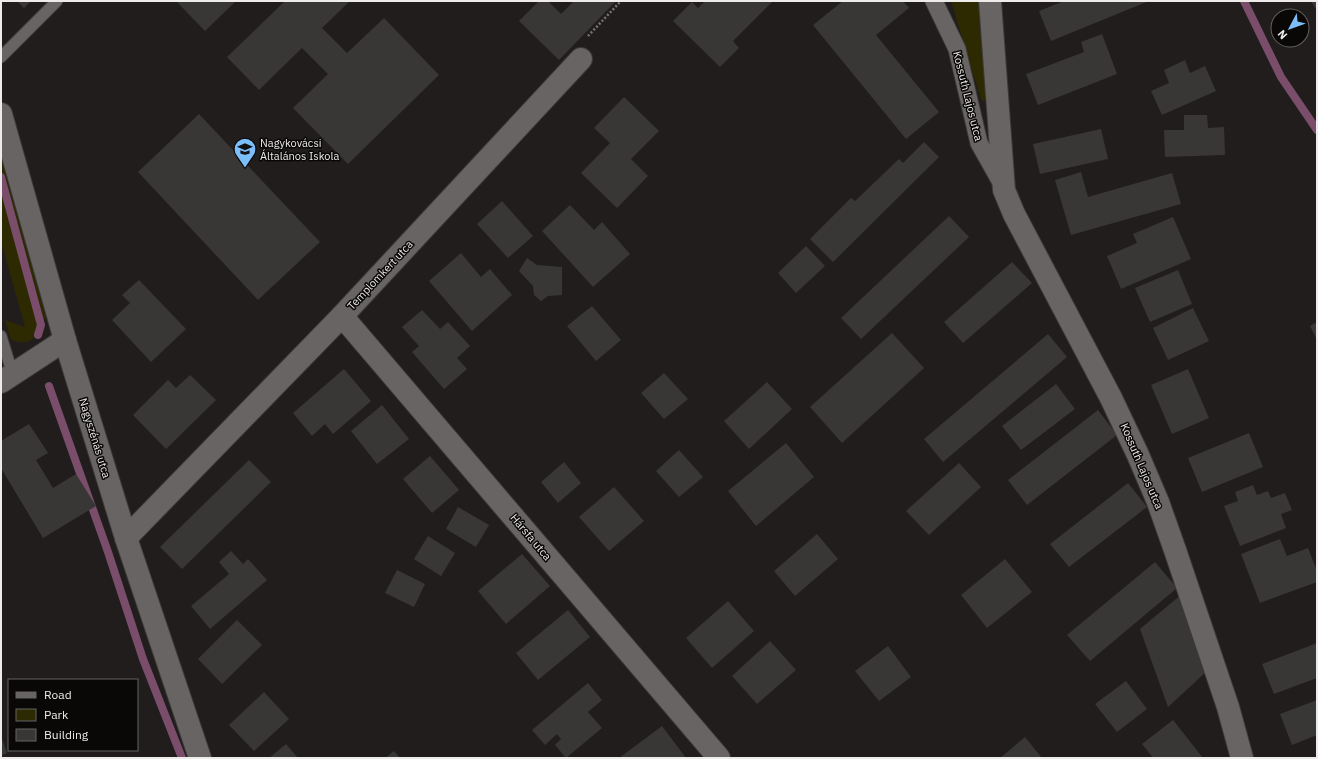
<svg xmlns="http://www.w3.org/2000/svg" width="1318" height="759" viewBox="0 0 1318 759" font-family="'IBM Plex Sans',sans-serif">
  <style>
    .green { fill: #2d2a02 }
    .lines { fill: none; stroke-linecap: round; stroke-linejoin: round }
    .stream { stroke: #7a4d6b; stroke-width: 8 }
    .building { fill: #393636 }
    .service-casing { stroke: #3c3a39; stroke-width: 13 }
    .pedestrian-casing { stroke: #3c3a39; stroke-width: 19 }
    .minor-casing { stroke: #3c3a39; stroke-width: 24 }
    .path { stroke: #787574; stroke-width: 2.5; stroke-dasharray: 2 2; stroke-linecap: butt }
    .service { stroke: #686463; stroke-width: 11 }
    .pedestrian { stroke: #686463; stroke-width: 17 }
    .minor { stroke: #686463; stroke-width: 22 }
    .labels { text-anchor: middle; stroke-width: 3; stroke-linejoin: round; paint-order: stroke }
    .street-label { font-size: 11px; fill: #eeeceb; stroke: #090807 }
    .poi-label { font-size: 11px; fill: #eeeceb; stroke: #090807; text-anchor: start }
  </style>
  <rect width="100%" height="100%" fill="#201d1c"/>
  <g class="green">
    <path d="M951,1H978L987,97L982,102Z"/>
    <path d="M1,157L46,317C35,333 36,348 11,340L5,320L25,327L1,241Z"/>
  </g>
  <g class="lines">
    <g class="stream">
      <path d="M1244,1L1281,77L1317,130"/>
      <path d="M1,177L41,325L38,335"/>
      <path d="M49,386L108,552L143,659L182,758"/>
    </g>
  </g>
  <g class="building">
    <path d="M17,1H31L24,8Z"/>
    <path d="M176,1H236L205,31Z"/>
    <path d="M285,1H350L322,28L347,53L384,18L439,75L348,164L293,108L328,74L302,48L259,90L227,57Z"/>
    <path d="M539,1H548L561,14L574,1H616L559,60L519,21Z"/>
    <path d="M705,1H773L733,41L739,48L720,67L673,21L692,2L698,8Z"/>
    <path d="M843,1H903L909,8L876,35L939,112L906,139L813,25Z"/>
    <path d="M1064,1H1149L1051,41L1039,11Z"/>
    <path d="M1311,1H1317V7L1315,8Z"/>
    <path d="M1102,34L1117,74L1038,105L1026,74L1084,52L1081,42Z"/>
    <path d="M1185,60L1190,73L1205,66L1216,91L1162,115L1151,91L1169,83L1164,70Z"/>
    <path d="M624,97L659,131L631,159L648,176L617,208L581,173L610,143L594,128Z"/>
    <path d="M199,114L320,242L258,300L138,172Z"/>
    <path d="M1184,115H1207L1208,128L1224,127L1225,155L1165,157L1164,130H1184Z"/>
    <path d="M1101,129L1108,159L1040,174L1033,144Z"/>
    <path d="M924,142L939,157L833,262L810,239L851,198L855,201L899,159L903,163Z"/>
    <path d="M1081,172L1088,197L1172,173L1181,204L1071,235L1055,180Z"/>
    <path d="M502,201L533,236L508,258L477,224Z"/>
    <path d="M570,205L594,230L602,222L630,254L593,287L542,231Z"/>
    <path d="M949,216L969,237L861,339L841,318Z"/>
    <path d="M1173,217L1191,259L1121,289L1107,256L1137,243L1133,234Z"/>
    <path d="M806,246L825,266L796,293L778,273Z"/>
    <path d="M461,253L481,277L490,269L512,295L472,331L429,281Z"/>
    <path d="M527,258L537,265L562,267V295L548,296L541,301L534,295L533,286L519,271Z"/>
    <path d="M1012,262L1032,283L963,343L944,322Z"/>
    <path d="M1178,270L1192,304L1150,322L1135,288Z"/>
    <path d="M139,280L186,329L151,362L112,320L130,303L122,295Z"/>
    <path d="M592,306L621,340L596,361L567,326Z"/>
    <path d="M1193,308L1209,341L1168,360L1153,328Z"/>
    <path d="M422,310L440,329L448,322L470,346L457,358L467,369L444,389L412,352L419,346L402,327Z"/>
    <path d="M1317,322V340L1310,326Z"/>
    <path d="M892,333L924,368L842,443L810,407Z"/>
    <path d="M1048,334L1067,357L943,462L924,439Z"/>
    <path d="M344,369L371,401L333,434L325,424L312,436L293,413Z"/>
    <path d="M1188,369L1209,418L1172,434L1151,385Z"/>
    <path d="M664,373L688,399L664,419L641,393Z"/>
    <path d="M190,375L216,400L166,449L133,415L168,380L176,388Z"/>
    <path d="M767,382L792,409L749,449L724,421Z"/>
    <path d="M1056,384L1075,409L1021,450L1002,426Z"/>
    <path d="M382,405L409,439L377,464L351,431Z"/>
    <path d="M1098,410L1117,435L1027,505L1008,480Z"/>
    <path d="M29,424L48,453L36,460L53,488L76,474L96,506L43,538L1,468V441Z"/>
    <path d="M1249,433L1263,467L1202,492L1188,458Z"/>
    <path d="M786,443L814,477L756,526L728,491Z"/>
    <path d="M679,450L703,477L679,497L656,471Z"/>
    <path d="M430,456L459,490L432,513L403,479Z"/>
    <path d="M249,460L271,482L182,569L160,547Z"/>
    <path d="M564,462L581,483L558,503L541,482Z"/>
    <path d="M959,463L981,487L929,535L906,511Z"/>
    <path d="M1128,483L1147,507L1069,567L1050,544Z"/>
    <path d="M1253,485L1257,495L1268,491L1271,498L1285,493L1292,510L1281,514L1286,528L1240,546L1224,506L1238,501L1235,492Z"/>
    <path d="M614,487L644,521L609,551L579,517Z"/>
    <path d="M458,507L489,525L476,547L446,529Z"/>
    <path d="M817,534L838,559L795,596L774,571Z"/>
    <path d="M428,536L455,553L441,576L414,559Z"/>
    <path d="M1280,539L1287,556L1308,548L1317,571V582L1260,603L1241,554Z"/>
    <path d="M231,551L243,564L248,559L267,580L210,629L191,606L229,574L219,562Z"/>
    <path d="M522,554L550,586L506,624L478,591Z"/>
    <path d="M1005,559L1032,592L987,628L961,595Z"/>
    <path d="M1155,562L1177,588L1090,661L1067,635Z"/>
    <path d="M397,570L425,584L414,607L385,593Z"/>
    <path d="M1182,594L1206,672L1168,707L1140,629Z"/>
    <path d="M728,601L754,631L712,668L686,638Z"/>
    <path d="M568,610L590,637L538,680L516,653Z"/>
    <path d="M237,620L262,645L222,684L198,659Z"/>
    <path d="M770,641L796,670L757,704L732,676Z"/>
    <path d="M1317,643V678L1274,694L1262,664Z"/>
    <path d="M888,646L911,677L879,701L855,671Z"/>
    <path d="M1126,681L1147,709L1117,732L1095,704Z"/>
    <path d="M588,683L602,700L588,712L602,728L566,758L555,745L561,739L557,734L545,745L532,730Z"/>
    <path d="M264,692L289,719L254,751L229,725Z"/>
    <path d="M1317,700V735L1292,745L1280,714Z"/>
    <path d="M1173,720L1203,758H1153L1142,744Z"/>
    <path d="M662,726L686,758H619Z"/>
    <path d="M1,736L7,753L1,756Z"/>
    <path d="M1025,737L1042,758H1000Z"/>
    <path d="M286,744L298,758H269Z"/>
    <path d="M394,751L400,758H385Z"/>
  </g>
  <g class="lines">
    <g class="service-casing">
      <g id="service">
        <path d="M1,57L57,1"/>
        <path d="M1,336L13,375"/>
      </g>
    </g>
    <g class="pedestrian-casing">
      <path id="pedestrian" d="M934,1L957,49L979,143L1002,184"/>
    </g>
    <g class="minor-casing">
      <g id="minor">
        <path d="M990,1L1004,190L1014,214L1111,398L1138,455L1158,502L1175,550L1228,707L1242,758"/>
        <path d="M1,114L65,340L126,538L200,758"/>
        <path d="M342,316L719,758"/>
        <path d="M1,382L65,340"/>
        <path d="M126,538L342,316L581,59"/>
      </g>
    </g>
    <path class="path" d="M588,36L621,1"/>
    <use href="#service" class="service"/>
    <use href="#pedestrian" class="pedestrian"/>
    <use href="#minor" class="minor"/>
  </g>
  <defs>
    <g id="school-pin" transform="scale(1.15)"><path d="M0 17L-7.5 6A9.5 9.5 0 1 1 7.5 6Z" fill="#7cbef9" stroke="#090807"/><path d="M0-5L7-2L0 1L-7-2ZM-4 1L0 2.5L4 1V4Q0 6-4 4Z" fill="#111"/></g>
  </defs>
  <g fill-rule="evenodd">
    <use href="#school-pin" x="245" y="149"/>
  </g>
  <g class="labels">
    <g class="street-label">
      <text transform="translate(968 96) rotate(76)" y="4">Kossuth Lajos utca</text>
      <text transform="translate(380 275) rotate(-47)" y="4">Templomkert utca</text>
      <text transform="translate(95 438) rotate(73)" y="4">Nagyszénás utca</text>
      <text transform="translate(1142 466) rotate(67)" y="4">Kossuth Lajos utca</text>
      <text transform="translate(531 537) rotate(50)" y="4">Hársfa utca</text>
    </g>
    <g class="poi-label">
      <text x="260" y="147">Nagykovácsi<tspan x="260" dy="13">Általános Iskola</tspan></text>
    </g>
  </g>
  <rect width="1318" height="759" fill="none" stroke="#eeeceb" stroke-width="4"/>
  <rect x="8" y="679" width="130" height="72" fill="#090807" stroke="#656362"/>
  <rect x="16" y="692" width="20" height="6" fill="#686463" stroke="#656362"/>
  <text x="44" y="699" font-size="12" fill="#eeeceb">Road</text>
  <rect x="16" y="709" width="20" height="12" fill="#2d2a02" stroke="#656362"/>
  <text x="44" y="719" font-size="12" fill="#eeeceb">Park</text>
  <rect x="16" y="729" width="20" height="12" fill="#393636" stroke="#656362"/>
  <text x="44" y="739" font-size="12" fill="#eeeceb">Building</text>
  <g transform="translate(1290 28) rotate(229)"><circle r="19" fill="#090807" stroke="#656362"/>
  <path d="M0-3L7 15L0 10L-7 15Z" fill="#7cbef9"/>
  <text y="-6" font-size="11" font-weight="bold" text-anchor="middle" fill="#eeeceb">N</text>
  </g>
</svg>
